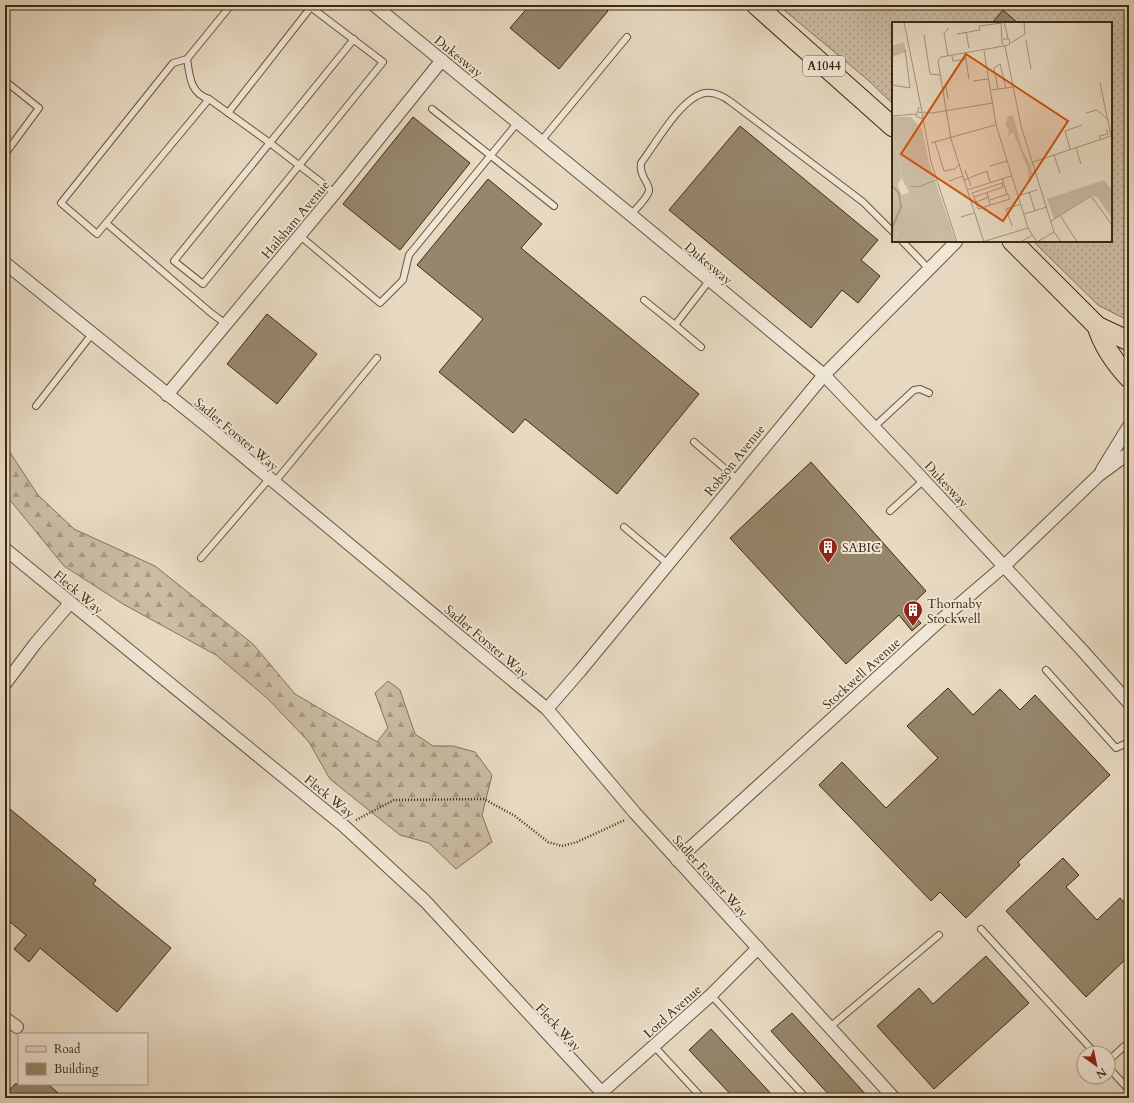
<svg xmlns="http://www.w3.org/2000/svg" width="1134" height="1103" viewBox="0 0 1134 1103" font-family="Cardo,serif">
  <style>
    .grass { fill: url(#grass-dots); stroke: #84735a }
    .forest { fill: url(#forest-firs); stroke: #84735a }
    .building { fill: #96866c; stroke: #3e2a0f }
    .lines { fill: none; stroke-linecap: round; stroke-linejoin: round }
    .lane-casing { stroke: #68563c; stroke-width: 8 }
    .street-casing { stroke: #68563c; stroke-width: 14 }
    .primary-casing { stroke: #3e2a0f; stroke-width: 21 }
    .path { stroke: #3e2a0f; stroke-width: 2.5; stroke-dasharray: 1 2; stroke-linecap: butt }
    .lane { stroke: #f0e7d7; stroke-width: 6 }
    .street { stroke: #f0e7d7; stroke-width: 12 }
    .primary { stroke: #e8dac2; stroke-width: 19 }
    .labels { text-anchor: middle; stroke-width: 4; stroke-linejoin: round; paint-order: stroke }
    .shield { fill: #f0e7d7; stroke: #73634b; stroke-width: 1 }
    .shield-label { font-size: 12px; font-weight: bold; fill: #3e2a0f }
    .street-label { font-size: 13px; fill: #3e2a0f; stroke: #f0e7d7 }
    .poi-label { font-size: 13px; fill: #3e2a0f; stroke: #f0e7d7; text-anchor: start }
    .inset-river { fill: none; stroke: #ae9e85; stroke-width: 2 }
    .inset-road { fill: none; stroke: #a4947a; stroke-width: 1 }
    .view { fill: #ce520c; fill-opacity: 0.15; stroke: #ce520c; stroke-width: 2 }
    .inset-edge { fill: none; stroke: #3e2a0f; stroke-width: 2 }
  </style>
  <defs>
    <pattern id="grass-dots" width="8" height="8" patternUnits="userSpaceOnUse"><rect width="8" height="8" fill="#cbbca4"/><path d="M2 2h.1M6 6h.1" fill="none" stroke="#a69984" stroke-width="1.8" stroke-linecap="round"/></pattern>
    <pattern id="forest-firs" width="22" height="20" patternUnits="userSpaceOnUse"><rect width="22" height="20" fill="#cbbca4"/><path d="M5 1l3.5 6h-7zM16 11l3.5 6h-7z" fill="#a69984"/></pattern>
  </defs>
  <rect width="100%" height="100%" fill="#e8dac2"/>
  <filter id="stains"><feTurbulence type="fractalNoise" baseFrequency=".005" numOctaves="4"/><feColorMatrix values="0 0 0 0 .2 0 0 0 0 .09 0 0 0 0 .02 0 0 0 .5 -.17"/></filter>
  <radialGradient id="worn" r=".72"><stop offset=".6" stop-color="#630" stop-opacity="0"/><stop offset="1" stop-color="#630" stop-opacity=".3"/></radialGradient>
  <path class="grass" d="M778,5H1129V321L1098,305L1033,241H1111V23H893V104L868,80Z"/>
  <path class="forest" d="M7,448L38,495L74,529L155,566L253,644L295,694L377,742L388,728L375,693L388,681L400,690L415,734L433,746H453L475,752L492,775L482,815L492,842L456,869L429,843L400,835L330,779L309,742L268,699L216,655L123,604L64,566L5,494V450Z"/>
  <g class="building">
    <path d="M530,5H601L608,11L559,69L510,28Z"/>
    <path d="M1003,10L1018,23H992Z"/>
    <path d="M413,117L470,163L400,250L343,204Z"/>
    <path d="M740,126L878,240L861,260L880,276L858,303L842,290L811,328L669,210Z"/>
    <path d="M488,179L542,224L521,248L699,394L617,494L525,419L513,433L439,372L483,319L417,265Z"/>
    <path d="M267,314L317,354L277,404L227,364Z"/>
    <path d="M811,462L926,591L907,609L921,623L912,631L899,615L846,664L730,538Z"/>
    <path d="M948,688L973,715L1000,689L1020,710L1035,695L1110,775L1018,862L1020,865L966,918L940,892L931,901L819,785L842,762L886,808L938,758L907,726Z"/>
    <path d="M5,805L96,880L93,884L171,948L117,1012L40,948L29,962L14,949L26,935L5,918Z"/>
    <path d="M1063,858L1079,875L1066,887L1097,920L1120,898L1129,908V956L1086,997L1006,911Z"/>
    <path d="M986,956L1029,1003L934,1089L877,1026L919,988L933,1004Z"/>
    <path d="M792,1013L869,1098H832L771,1031Z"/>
    <path d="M711,1029L775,1098H734L689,1050Z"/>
    <path d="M15,1084H48L64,1098H5V1095Z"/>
  </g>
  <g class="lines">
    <g class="lane-casing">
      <g id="lane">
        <path d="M308,5L383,62L203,284L174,261L354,39"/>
        <path d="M187,59C190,77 190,93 209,99L270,143L335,193"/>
        <path d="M5,81L39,108L5,154"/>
        <path d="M209,99L97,234L61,203L173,63L187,59L231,5"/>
        <path d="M432,109L554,206"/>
        <path d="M228,113L311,7"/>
        <path d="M541,141L627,37"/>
        <path d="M631,215C636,208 647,199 649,191C650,183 639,177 641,163C655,145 681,97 705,93C715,92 723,96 731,102L863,202L893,232"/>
        <path d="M106,223L211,313L226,324"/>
        <path d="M299,235L380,303L403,280L409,255L518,122"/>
        <path d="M902,241L929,269"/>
        <path d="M644,300L675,325L709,281"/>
        <path d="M675,325L701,347"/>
        <path d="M36,406L92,334"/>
        <path d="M874,427L914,390L920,389L929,393"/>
        <path d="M694,442L737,479"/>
        <path d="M274,483L377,358"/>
        <path d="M890,511L924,480"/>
        <path d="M624,527L668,564"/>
        <path d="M201,558L269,479"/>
        <path d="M1046,670L1116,748L1129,742"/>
        <path d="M981,929L1095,1053"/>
        <path d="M711,995L806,1098"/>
        <path d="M830,1027L939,935"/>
        <path d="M654,1046L702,1098"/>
        <path d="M1108,1061L1129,1042"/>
        <path d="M1108,1067L1129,1090"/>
      </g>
    </g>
    <g class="street-casing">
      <g id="street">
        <path d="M374,5L631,215L824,375L905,460L1082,650L1129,703"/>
        <path d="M5,263L207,426L547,709L635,813L894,1098"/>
        <path d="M167,395L335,193L442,60"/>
        <path d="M1102,470L1129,426"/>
        <path d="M5,549L344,826L425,901L607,1098"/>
        <path d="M5,684L35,644L70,603"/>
        <path d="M547,709L580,671L824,375L956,242"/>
        <path d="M677,860L935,625L1004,566L1099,475L1129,453"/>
        <path d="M5,1018L17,1027"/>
        <path d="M602,1092L711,995L758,948"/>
      </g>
    </g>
    <g class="primary-casing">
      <g id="primary">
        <path d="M756,5L893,127"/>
        <path d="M1012,241L1097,326L1129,341"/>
        <path d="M1097,326C1103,346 1115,363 1129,378"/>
      </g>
    </g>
    <path class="path" d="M356,820L394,800L484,799L515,816L548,842L562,846L577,842L625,820"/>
    <use href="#lane" class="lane"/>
    <use href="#street" class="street"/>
    <use href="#primary" class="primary"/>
  </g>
  <defs>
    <g id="building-pin" transform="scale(1)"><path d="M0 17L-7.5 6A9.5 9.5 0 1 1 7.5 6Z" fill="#8f2418" stroke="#f0e7d7"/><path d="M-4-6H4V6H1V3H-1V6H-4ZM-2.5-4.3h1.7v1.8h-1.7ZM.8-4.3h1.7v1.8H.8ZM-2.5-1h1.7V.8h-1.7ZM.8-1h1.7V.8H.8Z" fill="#fff"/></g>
  </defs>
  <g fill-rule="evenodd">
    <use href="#building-pin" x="828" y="547"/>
    <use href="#building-pin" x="913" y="610"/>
  </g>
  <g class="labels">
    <rect class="shield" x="803" y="56" width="42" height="20" rx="3"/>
    <g class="shield-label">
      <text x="824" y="70">A1044</text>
    </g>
    <g class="street-label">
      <text transform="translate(459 56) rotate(39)" y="5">Dukesway</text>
      <text transform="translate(295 219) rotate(-50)" y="5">Hailsham Avenue</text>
      <text transform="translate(709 263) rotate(40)" y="5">Dukesway</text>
      <text transform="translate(237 434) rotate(40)" y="5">Sadler Forster Way</text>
      <text transform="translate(734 460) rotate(-51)" y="5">Robson Avenue</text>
      <text transform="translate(947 484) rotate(47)" y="5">Dukesway</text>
      <text transform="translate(79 592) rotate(40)" y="5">Fleck Way</text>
      <text transform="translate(487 641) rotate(40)" y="5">Sadler Forster Way</text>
      <text transform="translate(861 673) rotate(-42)" y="5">Stockwell Avenue</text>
      <text transform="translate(330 796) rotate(39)" y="5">Fleck Way</text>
      <text transform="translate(711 876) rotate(48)" y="5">Sadler Forster Way</text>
      <text transform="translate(672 1011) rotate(-42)" y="5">Lord Avenue</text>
      <text transform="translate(559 1027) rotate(47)" y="5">Fleck Way</text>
    </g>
    <g class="poi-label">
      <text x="842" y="552">SABIC</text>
      <text x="927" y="608">Thornaby<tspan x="927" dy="15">Stockwell</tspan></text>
    </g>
  </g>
  <g transform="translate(892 22)">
    <rect width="220" height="220" fill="#e8dac2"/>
    <path d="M12,20L14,30L0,35V24ZM1,95H19L30,107L37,141L64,220H3L17,170L11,159L0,110Z" fill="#cbbca4"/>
    <path d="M121,93L130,127L139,144L140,157L137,158L136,147L121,110L116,114L117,108L113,103L116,94ZM0,110L10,156L6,162L9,173L18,170V184L16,193L5,210L3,220H0ZM212,158L220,168V196L205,175L199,173L162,197L155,177Z" fill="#cbbca4"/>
    <path class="inset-river" d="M0,157V164L7,171L9,185L0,206"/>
    <path class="inset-road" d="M12,0L30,90M109,0L110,22L113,24L118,22L117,17H111M112,0L116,16M74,10L77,26M65,12L88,8L87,4L110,1M32,13L38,52L48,53M134,18L139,47M119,21L133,12L132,0M113,24L129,104L162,210L169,220M92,29L104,103L136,206L145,220M73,32L77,57M56,34L52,11L57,6M60,34L61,39L74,37M81,59L96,57M0,63L18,66L13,27M50,66L54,65L56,77M106,67L102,46L108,42L114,66M99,68L121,65M26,90L31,91L30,97L24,94L27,85M31,90L40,91L101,81M194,91L205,88L215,97M0,94L24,92M31,96L39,140L65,220M209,118L207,114L216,112L214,107M43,120L52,149L63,147L67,142M39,121L103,103M184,126L189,142M178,127L173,109L190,103M162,133L168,151M141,140L219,114L208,61M98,144L115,139M73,148L79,164M110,156L115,172M72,158L95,149L98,160M57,159L71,154M18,164L26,165L44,158M75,168L119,154M137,170L143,189M95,171L98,183M129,173L145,168M82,175L111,165L110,161L80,171L82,175L84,180L86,187L118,177L116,172L98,178M84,180L97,175M132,192L155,185M168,193L185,220M69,195L82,191M159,199L199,174L220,203M120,204L114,187L129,182M90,220L136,206M92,220L59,117L46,39L49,35L112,24M129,220L140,213M145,220L162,210"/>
    <path class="view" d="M74,32L176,99L111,199L9,132Z"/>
    <rect width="220" height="220" class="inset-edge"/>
  </g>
  <rect width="1134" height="1103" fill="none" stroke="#e8dac2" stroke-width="20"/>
  <rect x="6" y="6" width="1122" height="1091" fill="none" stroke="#3e2a0f" stroke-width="2"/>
  <rect x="10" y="10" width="1114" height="1083" fill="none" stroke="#3e2a0f"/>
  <rect x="18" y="1033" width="130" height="52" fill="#f0e7d7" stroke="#a99b87"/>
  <rect x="26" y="1046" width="20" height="6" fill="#e8dac2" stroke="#a99b87"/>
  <text x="54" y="1053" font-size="12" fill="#3e2a0f">Road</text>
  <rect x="26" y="1063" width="20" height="12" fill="#96866c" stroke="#a99b87"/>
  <text x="54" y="1073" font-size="12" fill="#3e2a0f">Building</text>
  <g transform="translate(1096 1065) rotate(147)"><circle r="19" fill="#f0e7d7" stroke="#a99b87"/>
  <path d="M0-3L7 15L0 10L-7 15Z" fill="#8f2418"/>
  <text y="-6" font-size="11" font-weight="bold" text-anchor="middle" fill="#3e2a0f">N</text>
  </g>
  <rect width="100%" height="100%" filter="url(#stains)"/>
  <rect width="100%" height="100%" fill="url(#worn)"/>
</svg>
